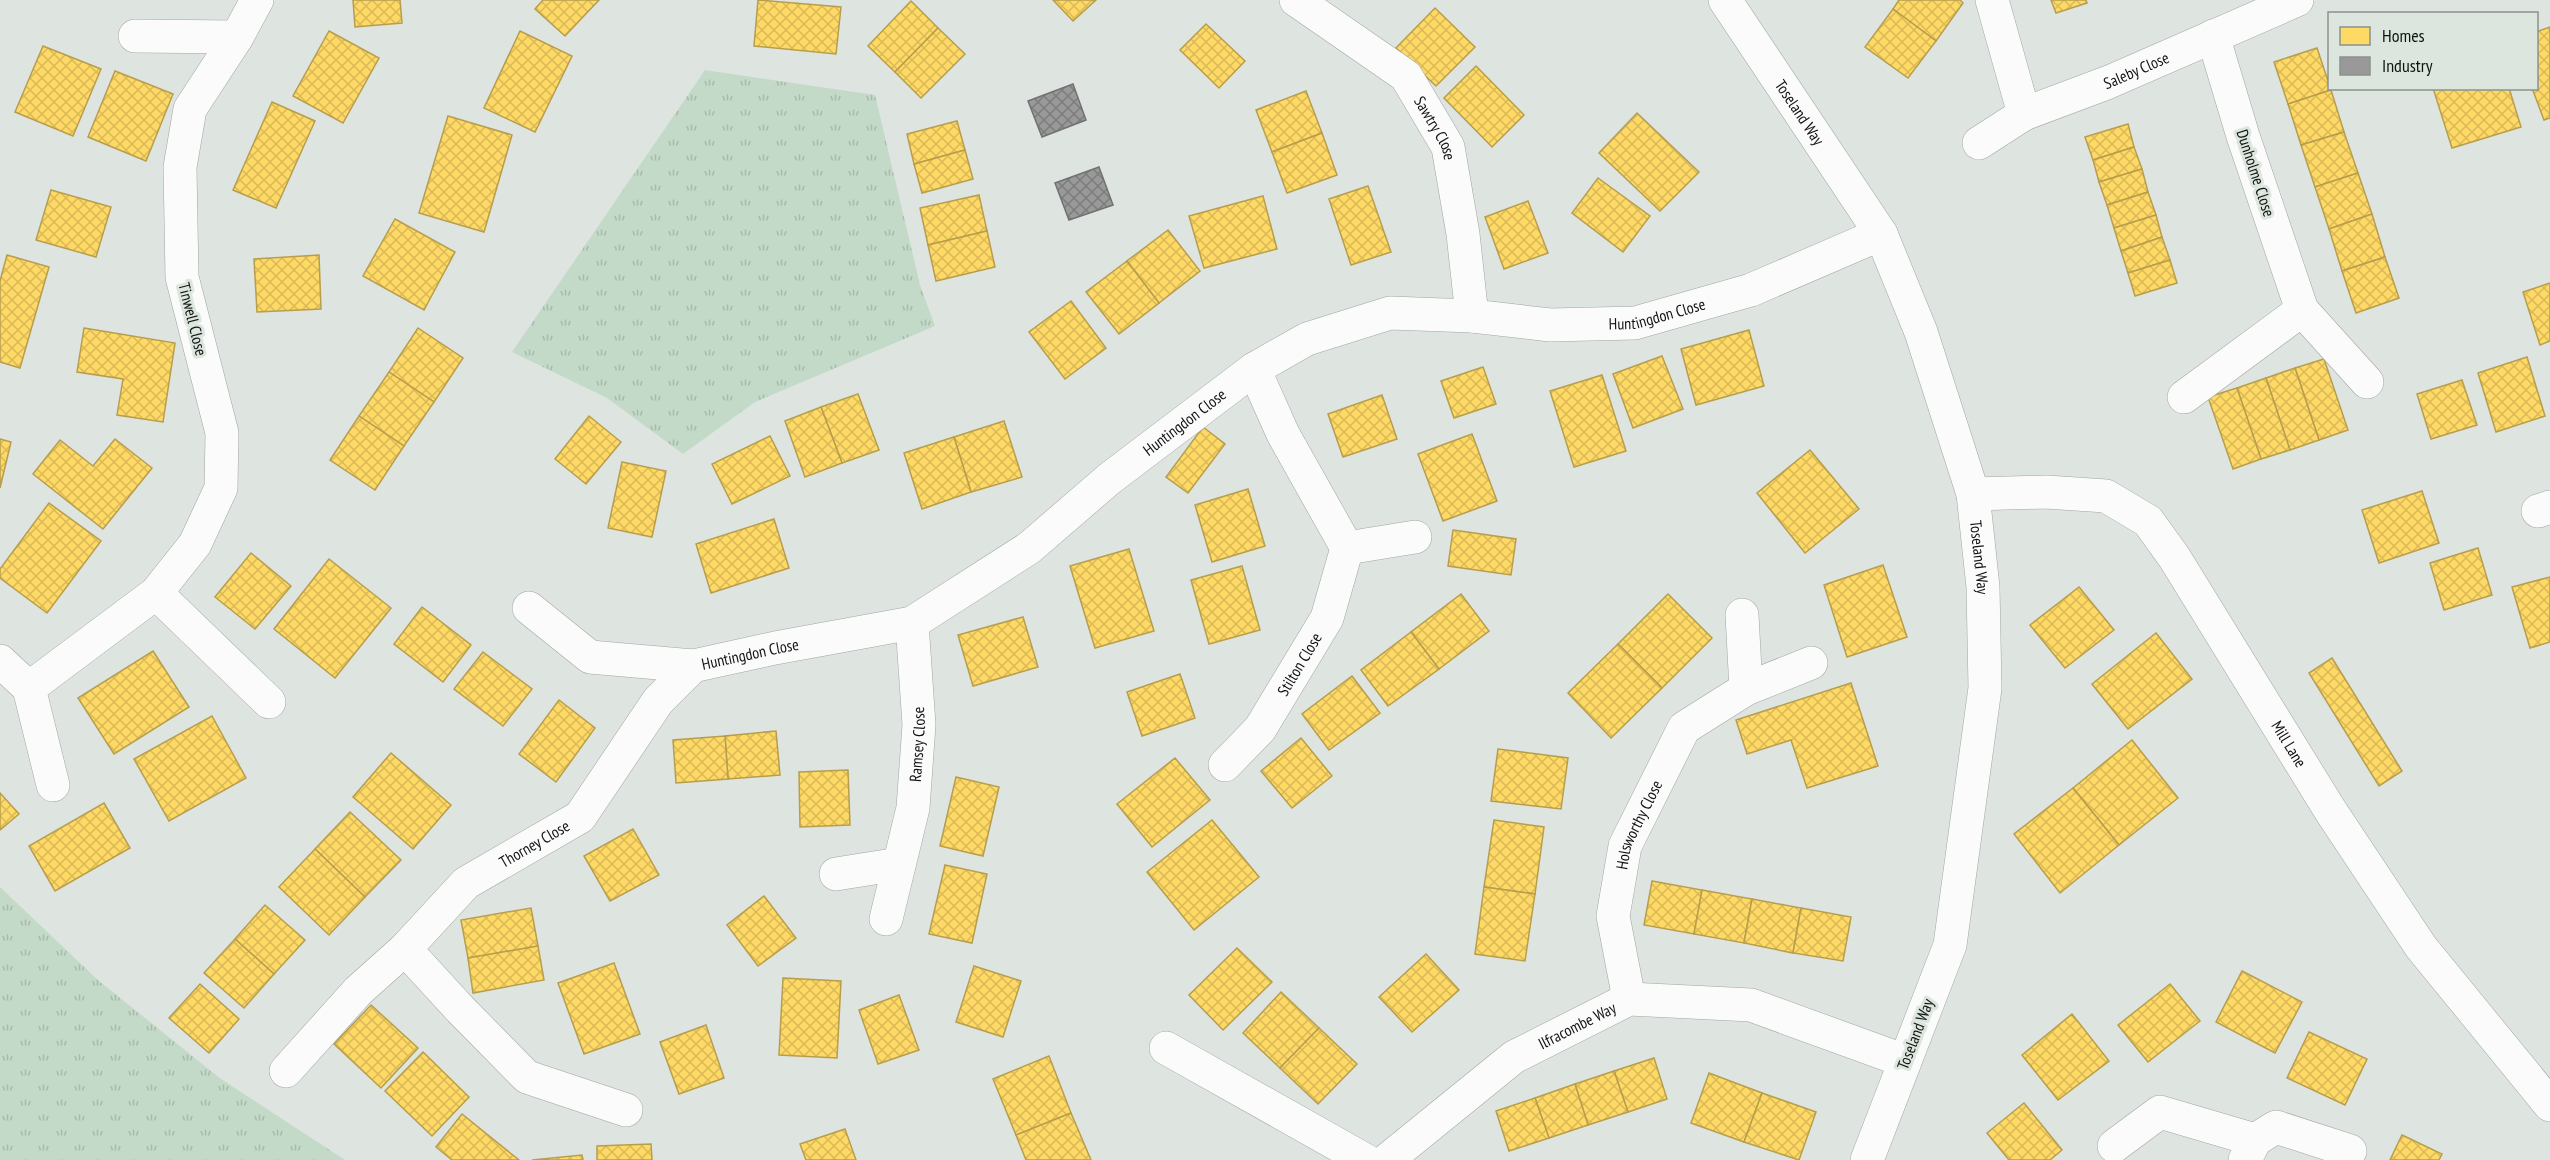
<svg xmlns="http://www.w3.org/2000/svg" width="2550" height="1160" viewBox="0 0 2550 1160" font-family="'PT Sans Narrow',sans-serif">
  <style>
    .park { fill: url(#park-tufts) }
    .homes { fill: url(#homes-cross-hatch); stroke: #b79e4c; stroke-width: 1.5 }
    .industry { fill: url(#industry-cross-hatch); stroke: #707170; stroke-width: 1.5 }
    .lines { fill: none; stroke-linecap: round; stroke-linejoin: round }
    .minor-casing { stroke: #a2a6a2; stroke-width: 34 }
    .minor { stroke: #fafbfa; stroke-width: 33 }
    .labels { text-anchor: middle; stroke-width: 6; stroke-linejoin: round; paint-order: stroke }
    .street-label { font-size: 16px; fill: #101310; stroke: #dce6de }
  </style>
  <defs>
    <pattern id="park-tufts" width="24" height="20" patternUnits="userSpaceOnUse" patternTransform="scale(1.5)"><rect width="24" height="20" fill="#c4dac8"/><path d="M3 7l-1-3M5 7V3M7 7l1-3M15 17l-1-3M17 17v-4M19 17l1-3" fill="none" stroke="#a7baab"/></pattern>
    <pattern id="homes-cross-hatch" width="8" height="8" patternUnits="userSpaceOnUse" patternTransform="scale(1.5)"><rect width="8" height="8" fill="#ffd966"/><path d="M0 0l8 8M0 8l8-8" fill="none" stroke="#dab957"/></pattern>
    <pattern id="industry-cross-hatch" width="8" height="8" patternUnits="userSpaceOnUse" patternTransform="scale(1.5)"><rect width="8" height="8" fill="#999"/><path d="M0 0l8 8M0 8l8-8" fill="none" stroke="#7b7c7b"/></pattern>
  </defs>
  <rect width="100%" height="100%" fill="#dee4df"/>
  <g class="park">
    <path d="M705,70L875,95L920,285L935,326L755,402L683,454L607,398L512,352Z"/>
    <path d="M0,887L99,981L221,1079L345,1160H0Z"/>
  </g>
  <g class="homes">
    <path d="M353,0H400L402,23L355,27Z"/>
    <path d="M543,0H599L565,36L535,9Z"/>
    <path d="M758,0L841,7L836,54L754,46Z"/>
    <path d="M1053,0H1096L1073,21Z"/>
    <path d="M1899,0H1960L1963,3L1936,41L1893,9Z"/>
    <path d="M2051,0H2086L2087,3L2056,13Z"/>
    <path d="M911,1L938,28L895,72L868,46Z"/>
    <path d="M1435,8L1475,47L1436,86L1396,48Z"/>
    <path d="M1893,9L1936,41L1908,78L1865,47Z"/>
    <path d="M1206,24L1245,61L1219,88L1180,50Z"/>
    <path d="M2550,27V118L2544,120L2532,88H2536V32Z"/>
    <path d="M938,28L965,54L921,98L895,72Z"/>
    <path d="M329,31L379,58L343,123L293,96Z"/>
    <path d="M520,31L572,56L535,132L484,108Z"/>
    <path d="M43,46L101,69L73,136L15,112Z"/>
    <path d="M2317,48L2331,90L2288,104L2274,62Z"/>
    <path d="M1476,66L1524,115L1492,147L1444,98Z"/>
    <path d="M115,71L173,94L146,161L88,137Z"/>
    <path d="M2433,88H2509L2521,127L2452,148Z"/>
    <path d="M2331,90L2344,132L2301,145L2288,104Z"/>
    <path d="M1306,91L1322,133L1272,152L1256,110Z"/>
    <path d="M272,102L315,121L276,208L233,190Z"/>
    <path d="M1637,113L1699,172L1660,211L1599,153Z"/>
    <path d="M448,116L512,135L484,232L419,213Z"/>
    <path d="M957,121L965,150L914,164L907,134Z"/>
    <path d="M2128,124L2134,147L2093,160L2085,137Z"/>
    <path d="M2344,132L2358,173L2315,187L2301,145Z"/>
    <path d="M1322,133L1337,175L1287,193L1272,152Z"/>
    <path d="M2134,147L2142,169L2099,182L2093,160Z"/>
    <path d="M965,150L973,179L922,193L914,164Z"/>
    <path d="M2142,169L2148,192L2107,205L2099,182Z"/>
    <path d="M2358,173L2372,214L2329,229L2315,187Z"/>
    <path d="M1598,178L1650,216L1623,252L1572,213Z"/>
    <path d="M1368,186L1391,252L1351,265L1329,199Z"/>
    <path d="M51,190L111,207L96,257L36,240Z"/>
    <path d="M2148,192L2156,215L2114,228L2107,205Z"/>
    <path d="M979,195L987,231L928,245L920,208Z"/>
    <path d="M1263,196L1277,249L1204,268L1189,216Z"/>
    <path d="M1528,201L1548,253L1504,269L1485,217Z"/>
    <path d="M2372,214L2385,257L2342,271L2329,229Z"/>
    <path d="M2156,215L2162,237L2121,251L2114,228Z"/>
    <path d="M395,219L455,252L424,310L363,276Z"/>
    <path d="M1168,230L1200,271L1159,303L1127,261Z"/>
    <path d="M987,231L995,267L936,281L928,245Z"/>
    <path d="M2162,237L2170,260L2128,273L2121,251Z"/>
    <path d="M7,255L49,267L20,368L0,362V281Z"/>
    <path d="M319,255L321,309L257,312L254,259Z"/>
    <path d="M2385,257L2399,298L2356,313L2342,271Z"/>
    <path d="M2170,260L2177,283L2135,296L2128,273Z"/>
    <path d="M1127,261L1159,303L1119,334L1086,292Z"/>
    <path d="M2550,283V341L2540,345L2523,292Z"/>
    <path d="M1071,301L1106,348L1065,379L1029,332Z"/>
    <path d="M84,328L175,343L163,422L117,415L123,379L77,372Z"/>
    <path d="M418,328L463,358L434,402L389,372Z"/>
    <path d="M1749,330L1764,386L1696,405L1681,349Z"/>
    <path d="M1662,356L1683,409L1633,428L1613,374Z"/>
    <path d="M2527,357L2545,416L2496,432L2478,373Z"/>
    <path d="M2324,359L2348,430L2319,440L2295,368Z"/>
    <path d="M1483,367L1496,404L1454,418L1441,381Z"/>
    <path d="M2295,368L2319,440L2290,450L2266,378Z"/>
    <path d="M389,372L434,402L404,446L359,416Z"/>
    <path d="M1602,375L1626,451L1574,467L1550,391Z"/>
    <path d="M2266,378L2290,450L2261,459L2237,388Z"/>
    <path d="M2462,380L2477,425L2431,439L2417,394Z"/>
    <path d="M2237,388L2261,459L2233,469L2208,397Z"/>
    <path d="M858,394L879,450L842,463L821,407Z"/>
    <path d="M1382,395L1397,439L1343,457L1328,414Z"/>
    <path d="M821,407L842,463L805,477L785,421Z"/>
    <path d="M359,416L404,446L375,490L330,460Z"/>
    <path d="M589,416L621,442L586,484L555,459Z"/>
    <path d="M1004,421L1022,477L971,492L954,437Z"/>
    <path d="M1203,427L1225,444L1188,493L1166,477Z"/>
    <path d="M1472,434L1497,501L1443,521L1418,454Z"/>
    <path d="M770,436L790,476L732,504L712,464Z"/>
    <path d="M954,437L971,492L922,509L904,453Z"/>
    <path d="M0,439L11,442L0,488Z"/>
    <path d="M115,439L152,468L103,529L33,474L60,440L93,466Z"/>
    <path d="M1810,450L1859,509L1805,553L1757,493Z"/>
    <path d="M622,462L666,471L652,537L608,528Z"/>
    <path d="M1248,489L1265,546L1212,562L1195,505Z"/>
    <path d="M2422,491L2439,543L2379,563L2362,510Z"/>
    <path d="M49,503L101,541L47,613L0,578V569Z"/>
    <path d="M774,519L789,568L711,593L696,544Z"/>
    <path d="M1453,530L1516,539L1511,575L1448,566Z"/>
    <path d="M2478,548L2492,595L2444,610L2430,563Z"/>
    <path d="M1129,549L1154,631L1095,648L1070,566Z"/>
    <path d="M251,553L291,586L255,629L215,597Z"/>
    <path d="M329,559L391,608L335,678L274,629Z"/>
    <path d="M1883,565L1907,637L1847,657L1824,585Z"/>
    <path d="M1242,566L1260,630L1209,644L1191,580Z"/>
    <path d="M2550,577V642L2530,648L2512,587Z"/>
    <path d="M2079,587L2114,630L2065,668L2030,625Z"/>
    <path d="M1461,594L1489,631L1439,669L1411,632Z"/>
    <path d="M1668,594L1712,638L1662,688L1618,644Z"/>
    <path d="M422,607L471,645L443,682L394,644Z"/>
    <path d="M1023,617L1038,667L973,686L958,635Z"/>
    <path d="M1411,632L1439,669L1388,706L1361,670Z"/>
    <path d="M2156,633L2192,679L2128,729L2092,684Z"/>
    <path d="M1618,644L1662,688L1611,738L1568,693Z"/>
    <path d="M153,651L189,707L114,754L78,698Z"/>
    <path d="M483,652L532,689L503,726L454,689Z"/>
    <path d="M2332,658L2402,771L2379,786L2309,673Z"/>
    <path d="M1180,674L1195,718L1142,736L1127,692Z"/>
    <path d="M1352,676L1380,713L1329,750L1302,714Z"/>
    <path d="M1851,683L1878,766L1807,788L1791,740L1747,754L1736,720Z"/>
    <path d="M559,700L595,728L556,782L519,754Z"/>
    <path d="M212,716L246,778L169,821L134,759Z"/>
    <path d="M776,731L780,775L728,779L725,736Z"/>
    <path d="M725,736L728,779L676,783L673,740Z"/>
    <path d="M1301,738L1332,776L1292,808L1261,771Z"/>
    <path d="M2132,740L2178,798L2119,845L2073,788Z"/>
    <path d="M1498,749L1568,758L1561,809L1491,801Z"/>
    <path d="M391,753L451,805L413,849L353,797Z"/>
    <path d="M1175,758L1210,800L1152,847L1117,804Z"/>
    <path d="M848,770L850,825L800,827L799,772Z"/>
    <path d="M956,777L999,787L983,856L940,846Z"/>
    <path d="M2073,788L2119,845L2060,893L2014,834Z"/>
    <path d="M0,793L19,814L0,830Z"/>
    <path d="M104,803L130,848L55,891L29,846Z"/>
    <path d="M350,812L401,860L365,897L315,849Z"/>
    <path d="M1212,820L1259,877L1194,930L1147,872Z"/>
    <path d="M1494,820L1544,827L1535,894L1484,887Z"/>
    <path d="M633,829L659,875L610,901L584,856Z"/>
    <path d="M315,849L365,897L329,935L279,887Z"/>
    <path d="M945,865L987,874L972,943L929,934Z"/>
    <path d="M1652,881L1702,890L1694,934L1644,925Z"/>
    <path d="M1484,887L1535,894L1525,961L1475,954Z"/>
    <path d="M1702,890L1752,899L1744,943L1694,934Z"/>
    <path d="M764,896L796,938L758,966L727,925Z"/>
    <path d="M1752,899L1801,908L1793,953L1744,943Z"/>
    <path d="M265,905L305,940L274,974L235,939Z"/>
    <path d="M531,908L538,946L468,958L461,920Z"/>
    <path d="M1801,908L1851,917L1843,961L1793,953Z"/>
    <path d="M235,939L274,974L244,1008L204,973Z"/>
    <path d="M538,946L544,980L473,993L468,958Z"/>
    <path d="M1237,948L1272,982L1223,1030L1189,995Z"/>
    <path d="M1426,954L1459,990L1412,1032L1379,997Z"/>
    <path d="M614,963L640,1034L584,1054L558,983Z"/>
    <path d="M974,966L1021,981L1003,1037L956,1022Z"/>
    <path d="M2242,971L2302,1002L2275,1053L2216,1022Z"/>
    <path d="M783,978L841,981L837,1058L779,1055Z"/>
    <path d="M200,984L239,1019L209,1053L169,1018Z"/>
    <path d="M2170,984L2200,1021L2148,1062L2118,1025Z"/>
    <path d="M1281,992L1319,1028L1280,1068L1243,1033Z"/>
    <path d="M899,995L919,1050L878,1064L859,1010Z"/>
    <path d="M371,1005L418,1048L381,1088L334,1044Z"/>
    <path d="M2072,1014L2109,1061L2058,1100L2022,1055Z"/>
    <path d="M706,1025L724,1078L679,1094L660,1042Z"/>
    <path d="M1319,1028L1357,1064L1318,1104L1280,1068Z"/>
    <path d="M2309,1032L2367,1059L2345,1105L2287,1078Z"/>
    <path d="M423,1052L469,1097L432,1136L385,1091Z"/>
    <path d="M1049,1056L1071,1113L1016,1135L993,1079Z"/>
    <path d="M1654,1058L1667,1099L1628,1112L1614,1071Z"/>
    <path d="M1614,1071L1628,1112L1588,1125L1575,1084Z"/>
    <path d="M1709,1073L1762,1093L1744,1142L1691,1123Z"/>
    <path d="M1575,1084L1588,1125L1549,1138L1535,1098Z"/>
    <path d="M1762,1093L1816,1112L1799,1160L1744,1142Z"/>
    <path d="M1535,1098L1549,1138L1509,1151L1496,1111Z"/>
    <path d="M2024,1103L2062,1150L2050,1160H2009L1987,1133Z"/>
    <path d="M1071,1113L1091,1160H1026L1016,1135Z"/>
    <path d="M462,1114L519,1160H452L436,1147Z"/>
    <path d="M845,1129L856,1160H806L800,1144Z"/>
    <path d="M2402,1135L2442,1154L2439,1160H2390Z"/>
    <path d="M651,1144L652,1160H597V1146Z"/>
    <path d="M582,1155L583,1160H532Z"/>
  </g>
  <g class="industry">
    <path d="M1073,84L1086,120L1042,137L1028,101Z"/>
    <path d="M1099,167L1113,205L1069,220L1055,183Z"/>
  </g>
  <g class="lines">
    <g class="minor-casing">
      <g id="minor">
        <path id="s1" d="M1296,0L1406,76L1448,147L1463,234L1472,316"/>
        <path id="s2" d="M1725,0L1881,234L1921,332L1973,494L1983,587L1985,688L1950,945L1867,1160"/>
        <path d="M1992,0L2024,114"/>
        <path d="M135,36L237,37"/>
        <path id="s3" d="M1979,143L2024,114L2109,82L2297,0"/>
        <path d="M2302,310L2367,382"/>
        <path d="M2184,397L2302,310L2243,136L2213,36"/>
        <path id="s4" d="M1973,494L2046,492L2106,496L2148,521L2174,557L2330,810L2421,947L2550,1105"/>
        <path d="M2538,511L2550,507"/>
        <path d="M1347,548L1415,537"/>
        <path d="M156,593L269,702"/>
        <path id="s5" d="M529,608L590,657L693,666L775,648L912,623L1029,548L1109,479L1254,369L1307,339L1390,313L1472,316L1550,325L1635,323L1751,290L1881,234"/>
        <path d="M1742,615L1746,689"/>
        <path d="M0,661L29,688L156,593L195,544L221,488L222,433L182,277L180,167L190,109L237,37L257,0"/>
        <path d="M29,688L53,785"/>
        <path id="s6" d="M1225,765L1260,729L1327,618L1347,548L1283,434L1254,369"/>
        <path d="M836,874L899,864"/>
        <path id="s7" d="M886,919L913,808L919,725L912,623"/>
        <path id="s8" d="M1629,999L1613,916L1625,846L1684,728L1746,689L1811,663"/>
        <path d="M1166,1048L1365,1160"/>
        <path d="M286,1071L358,991L405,949"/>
        <path id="s9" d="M626,1110L527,1077L460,1009L405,949L466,883L580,817L658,701L693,666"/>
        <path d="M2255,1140L2276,1127L2350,1151"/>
        <path d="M2114,1146L2160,1112L2255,1140L2245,1160"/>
        <path id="s10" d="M1387,1160L1514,1057L1629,999L1751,1005L1905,1061"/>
      </g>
    </g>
    <use href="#minor" class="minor"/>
  </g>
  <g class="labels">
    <g class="street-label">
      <text dy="6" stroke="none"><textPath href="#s3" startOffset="174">Saleby Close</textPath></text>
      <text dy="6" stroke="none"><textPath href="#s2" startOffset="135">Toseland Way</textPath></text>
      <text dy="6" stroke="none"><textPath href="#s1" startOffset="194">Sawtry Close</textPath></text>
      <text transform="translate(2256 173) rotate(72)" y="6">Dunholme Close</text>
      <text dy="6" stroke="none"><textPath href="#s5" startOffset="1248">Huntingdon Close</textPath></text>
      <text transform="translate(193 319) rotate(76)" y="6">Tinwell Close</text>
      <text dy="6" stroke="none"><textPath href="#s5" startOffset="744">Huntingdon Close</textPath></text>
      <text dy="6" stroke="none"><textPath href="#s2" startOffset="621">Toseland Way</textPath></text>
      <text dy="6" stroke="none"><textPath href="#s5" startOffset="240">Huntingdon Close</textPath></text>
      <text dy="6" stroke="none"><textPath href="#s6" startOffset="126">Stilton Close</textPath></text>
      <text dy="6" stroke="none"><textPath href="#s7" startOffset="178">Ramsey Close</textPath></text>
      <text dy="6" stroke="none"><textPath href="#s4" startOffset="446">Mill Lane</textPath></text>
      <text dy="6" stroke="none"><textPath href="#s8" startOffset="180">Holsworthy Close</textPath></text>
      <text dy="6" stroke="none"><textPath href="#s9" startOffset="450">Thorney Close</textPath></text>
      <text dy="6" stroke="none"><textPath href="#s10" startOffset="234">Ilfracombe Way</textPath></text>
      <text transform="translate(1915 1034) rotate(-69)" y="6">Toseland Way</text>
    </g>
  </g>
  <rect x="2328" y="12" width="210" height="78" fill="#dce6de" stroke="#8a928c" stroke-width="1.5"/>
  <rect x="2340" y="27" width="30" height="18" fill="#ffd966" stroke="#8a928c" stroke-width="1.5"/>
  <text x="2382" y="42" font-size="18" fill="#101310">Homes</text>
  <rect x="2340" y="57" width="30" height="18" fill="#999999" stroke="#8a928c" stroke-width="1.5"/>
  <text x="2382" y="72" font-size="18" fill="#101310">Industry</text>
</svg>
